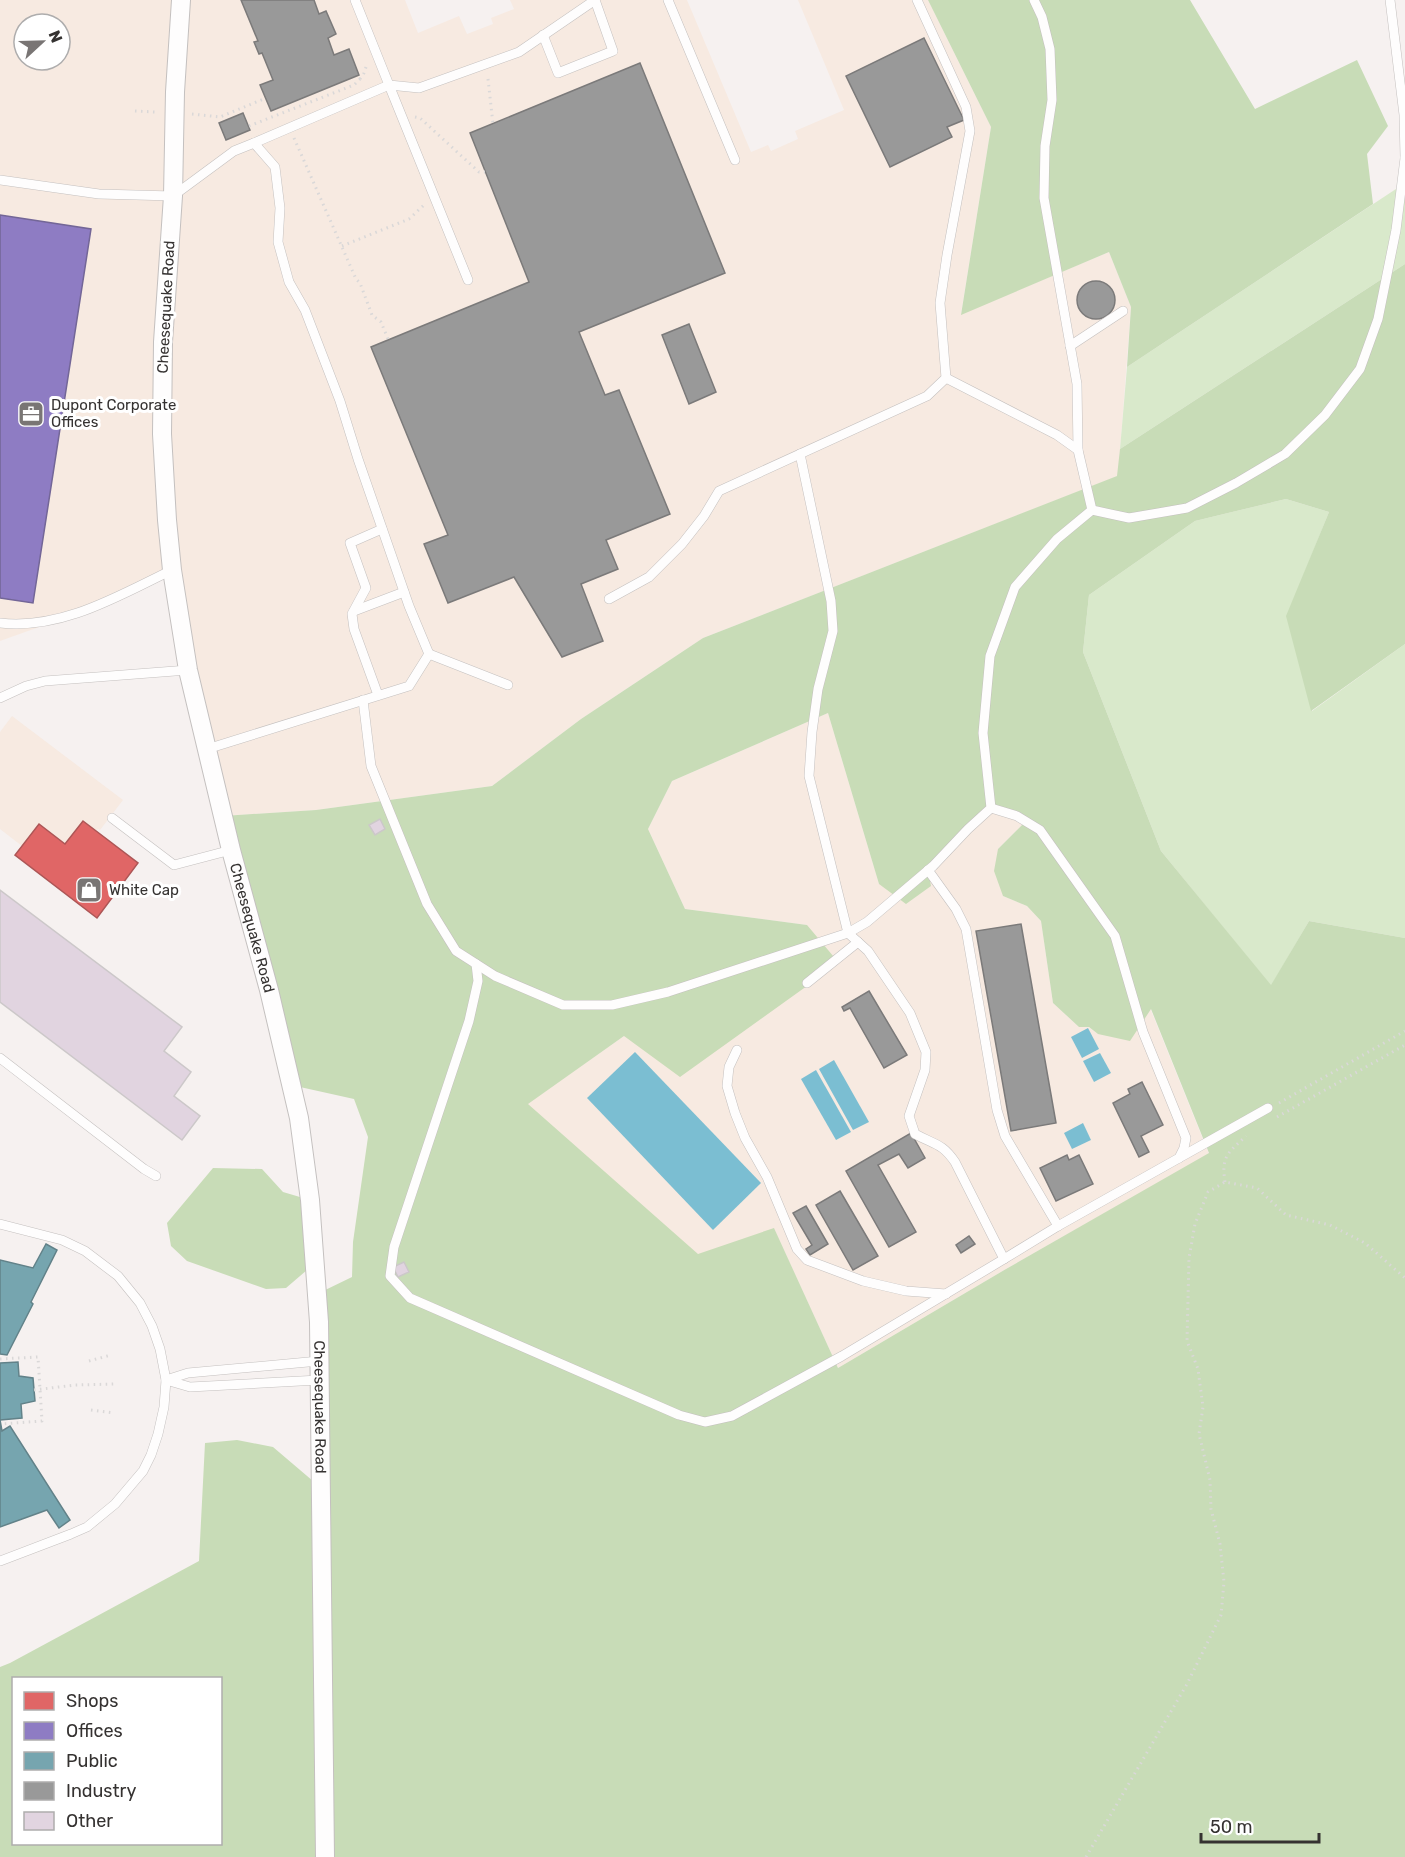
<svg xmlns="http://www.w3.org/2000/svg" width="1405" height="1857" viewBox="0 0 1405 1857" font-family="Rubik,sans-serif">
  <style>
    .industrial { fill: #f7eae1; fill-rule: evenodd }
    .green { fill: #d9e9cb }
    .forest { fill: #c8dcb7; fill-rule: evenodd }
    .water { fill: #7bbed2 }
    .shops { fill: #e06666; stroke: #ad5656; stroke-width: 1.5 }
    .offices { fill: #8e7cc3; stroke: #736697; stroke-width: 1.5 }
    .public { fill: #76a5af; stroke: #628289; stroke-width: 1.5 }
    .industry { fill: #999; stroke: #7b7a7a; stroke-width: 1.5 }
    .building { fill: #e1d4e0; stroke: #ccc8c9; stroke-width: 1.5 }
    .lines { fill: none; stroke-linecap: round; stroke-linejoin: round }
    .service-casing { stroke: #c4c0bf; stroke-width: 10 }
    .minor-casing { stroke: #c4c0bf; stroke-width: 20 }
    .path { stroke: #dad8d8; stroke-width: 3; stroke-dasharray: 1.5 4.5; stroke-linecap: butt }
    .service { stroke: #fefdfd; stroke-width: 9 }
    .minor { stroke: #fefdfd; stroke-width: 18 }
    .labels { text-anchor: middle; stroke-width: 6; stroke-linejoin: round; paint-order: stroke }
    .street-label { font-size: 15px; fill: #353231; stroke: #fff }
    .poi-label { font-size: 15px; fill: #353231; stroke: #fff; text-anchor: start }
  </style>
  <rect width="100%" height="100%" fill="#f6f1f0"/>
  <g class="industrial">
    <path d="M0,0H405L418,33L459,16L467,34L493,24L491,18L514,9L510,0H687L751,152L768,145L771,151L798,139L795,131L844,110L798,0H928L991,127L961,314L1109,252L1131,307L1118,476L703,638L581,719L492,786L316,810L223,816L171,570L98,606L0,641ZM24,24H60V60H24Z"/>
    <path d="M828,713L879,884L928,870L991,808L1026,821L998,849L1003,896L1027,906L1041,921L1053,1003L1079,1027H1089L1098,1034L1150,1008L1209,1154L1006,1269L838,1368L774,1229L698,1255L527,1104L624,1036L807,925L685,909L648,829L672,781Z"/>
    <path d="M12,716L123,800L100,830L98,829L96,831L83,821L65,844L39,824L22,846L0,829V732Z"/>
  </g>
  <g class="green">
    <path d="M1405,183V264L1120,449L1127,367Z"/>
    <path d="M1286,499L1329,512L1287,616L1312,711L1405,644V938L1309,921L1271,986L1161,851L1083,652L1089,595L1195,521Z"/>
  </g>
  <g class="forest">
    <path d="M928,0H1190L1255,109L1357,60L1388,126L1367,154L1373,204L1127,367L1131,307L1109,252L961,315L991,127Z"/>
    <path d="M1405,264V644L1311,711L1286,616L1329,512L1286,499L1195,521L1089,595L1083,652L1161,851L1271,985L1309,921L1405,938V1857H0V1667L10,1663L199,1561L205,1443L237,1440L273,1447L320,1487L317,1294L352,1277L353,1242L368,1137L354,1099L291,1085L223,816L316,810L492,786L581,719L703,638L1117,476L1120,449ZM828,713L879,884L906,904L931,886L928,870L991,808L1025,822L998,849L994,871L1003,896L1027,906L1041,921L1053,1003L1079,1027H1089L1098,1034L1130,1041L1151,1009L1209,1153L1006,1269L838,1368L774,1228L698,1254L528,1104L624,1036L680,1077L839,963L807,925L685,909L648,829L672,781ZM14,1678H220V1844H14Z"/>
    <path d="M213,1168L262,1169L283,1192L310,1200L314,1264L286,1288L266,1289L187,1261L171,1246L167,1223Z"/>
  </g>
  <g class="water">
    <path d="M1088,1028L1099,1049L1082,1058L1071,1037Z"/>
    <path d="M635,1052L761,1183L713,1230L587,1098Z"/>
    <path d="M1100,1053L1111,1073L1094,1082L1083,1061Z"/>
    <path d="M834,1060L869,1122L853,1130L819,1069Z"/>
    <path d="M816,1070L851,1132L836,1140L801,1079Z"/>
    <path d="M1083,1123L1091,1140L1072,1149L1064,1133Z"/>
  </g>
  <path class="shops" d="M83,821L138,863L97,918L15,855L39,824L65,844Z"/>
  <path class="offices" d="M0,215L91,229L33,603L0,598Z"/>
  <g class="public">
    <path d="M46,1244L57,1250L31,1302L33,1304L7,1355L0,1354V1260L33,1268Z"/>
    <path d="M18,1362L19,1376L33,1378L35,1401L21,1404L22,1418L0,1420L2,1431L10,1426L70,1520L59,1528L47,1510L0,1527V1363Z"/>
  </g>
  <g class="industry">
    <path d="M241,0H314L319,14L326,11L336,34L328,38L334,55L349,49L359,75L271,111L260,85L273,80L262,53L259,54L254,42L258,41Z"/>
    <path d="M924,38L964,120L947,127L952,137L890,167L846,76Z"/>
    <path d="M640,63L725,273L579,332L605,395L619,390L670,514L606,540L618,569L581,584L603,641L562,657L514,577L448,603L424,544L448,535L371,347L529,282L470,133Z"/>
    <path d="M243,113L250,130L226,140L219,123Z"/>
    <circle cx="1096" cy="300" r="19"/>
    <path d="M689,324L716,392L689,404L662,335Z"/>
    <path d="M1021,924L1056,1123L1011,1131L976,931Z"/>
    <path d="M869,991L907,1055L884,1068L850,1008L844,1011L842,1007Z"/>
    <path d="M1142,1082L1163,1125L1141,1136L1149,1152L1139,1157L1113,1103L1130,1094L1128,1089Z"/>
    <path d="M911,1133L925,1158L908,1168L899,1154L878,1165L916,1232L889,1247L846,1171Z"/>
    <path d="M1067,1155L1069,1160L1079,1155L1093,1184L1056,1201L1040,1168Z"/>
    <path d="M840,1191L878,1256L853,1270L816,1205Z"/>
    <path d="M806,1206L828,1244L810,1255L806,1249L812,1245L793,1213Z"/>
    <path d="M969,1236L975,1244L961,1253L956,1245Z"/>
  </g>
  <g class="building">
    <path d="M380,819L385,829L375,835L369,825Z"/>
    <path d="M0,890L182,1027L164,1051L191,1072L174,1096L200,1116L182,1140L0,1002Z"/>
    <path d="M404,1262L409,1272L398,1277L393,1267Z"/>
  </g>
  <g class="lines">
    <g class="service-casing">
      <g id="service">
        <path d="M668,0L735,160"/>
        <path d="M1390,0L1404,115L1405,157"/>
        <path d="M543,35L558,73L613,51L595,0"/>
        <path d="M254,143L389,85L355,0"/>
        <path d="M0,180L99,194L173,196L234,151L254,143L275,167L280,208L278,242L289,282L305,310L340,401L358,459L409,606L429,654L409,686L207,749"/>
        <path d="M468,280L389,85L419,88L519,52L595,0"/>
        <path d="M1070,346L1123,311"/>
        <path d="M946,378L1057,435L1078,450"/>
        <path d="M800,454L831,601L833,631L818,689L812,732L809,776L848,933L868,951L910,1013L926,1052L925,1070L909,1116L915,1134C935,1145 942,1143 955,1162L1004,1259L1058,1226L1179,1158L1184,1148L1186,1138L1143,1032L1115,936L1040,830L1017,816L991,808"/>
        <path d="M1092,510L1129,518L1187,508L1236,483L1285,454L1325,415L1360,369L1378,319L1396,230L1405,158"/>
        <path d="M609,599L649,577L682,544L704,516L719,491L927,396L946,378L940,303L947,255L970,131L966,107L917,0"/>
        <path d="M354,611L404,592"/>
        <path d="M0,623C62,630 118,596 172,570"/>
        <path d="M429,654L508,685"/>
        <path d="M378,695L354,629L352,614L366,588L350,543L382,529"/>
        <path d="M0,698L26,686L45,681L188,670"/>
        <path d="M363,700L371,766L427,904L456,951L495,976L563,1005H612L668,992L848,933L867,922L933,866L968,829L991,808L983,733L990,656L1015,587L1057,539L1092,510L1078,450L1077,384L1044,198L1045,146L1052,100L1050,49L1042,17L1034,0"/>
        <path d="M112,818L174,865L231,850"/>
        <path d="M928,870L956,909L966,929L997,1110L1005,1136L1058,1226"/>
        <path d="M476,964L478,981L469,1021L394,1247L390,1276L410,1298L679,1415L705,1422L732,1416L842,1356L1004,1259"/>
        <path d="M807,983L858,942"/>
        <path d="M737,1050L729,1067L727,1086L735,1113L745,1138L767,1177L797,1249L807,1260L863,1281L906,1291L946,1294"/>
        <path d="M0,1058L144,1169L156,1176"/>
        <path d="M1179,1158L1268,1108"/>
        <path d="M0,1224L62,1240L85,1251L118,1276L140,1303L152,1326L160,1349L166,1380L164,1407L158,1434L151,1455L143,1471L115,1504L87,1527L71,1534L0,1561"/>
        <path d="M319,1380L190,1387L166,1380L188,1373L319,1361"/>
      </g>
    </g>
    <g class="minor-casing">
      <g id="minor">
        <path id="s1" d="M181,0L175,92L173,196L163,342L162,434L167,520L172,570L188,670L231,850L269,990L299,1118L310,1200L319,1322L325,1857"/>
      </g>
    </g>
    <g class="path">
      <path d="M360,79L364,73L367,64"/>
      <path d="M488,79L493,124"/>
      <path d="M135,111L155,112"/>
      <path d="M192,114L220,117L266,98"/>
      <path d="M415,117L420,118L479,172H485"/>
      <path d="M249,126L354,85L360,79L364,81"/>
      <path d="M294,138L356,279L360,283L372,315L381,322L388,339"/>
      <path d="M342,246L409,219L424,205"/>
      <path d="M1279,1103L1405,1031"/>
      <path d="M1277,1117L1405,1045"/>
      <path d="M1225,1182C1221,1156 1228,1153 1246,1136"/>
      <path d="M0,1359L38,1357L42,1421L1,1424"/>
      <path d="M89,1361L111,1355"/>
      <path d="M34,1390L75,1385L116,1384"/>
      <path d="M91,1410L114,1413"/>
      <path d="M1086,1857L1187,1684L1221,1615L1224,1582L1220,1544L1211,1509L1210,1480L1199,1434L1203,1407L1198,1369L1187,1341L1189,1258L1195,1224L1208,1192L1225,1182L1257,1188L1286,1215L1330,1225L1365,1243L1405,1278"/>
    </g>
    <use href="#service" class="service"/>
    <use href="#minor" class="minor"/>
  </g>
  <defs>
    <g id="office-square" transform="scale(1.35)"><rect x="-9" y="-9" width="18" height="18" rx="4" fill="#797574" stroke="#fff"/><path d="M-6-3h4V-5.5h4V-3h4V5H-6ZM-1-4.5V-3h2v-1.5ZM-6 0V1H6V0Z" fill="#fff"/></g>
    <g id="shop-square" transform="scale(1.35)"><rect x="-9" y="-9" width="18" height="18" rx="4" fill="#797574" stroke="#fff"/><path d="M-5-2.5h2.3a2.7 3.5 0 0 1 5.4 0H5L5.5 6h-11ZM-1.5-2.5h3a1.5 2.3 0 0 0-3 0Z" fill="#fff"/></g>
  </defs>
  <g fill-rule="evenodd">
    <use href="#office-square" x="31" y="414"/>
    <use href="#shop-square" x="89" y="890"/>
  </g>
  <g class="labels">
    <g class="street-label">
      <text transform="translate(166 307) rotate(-87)" y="5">Cheesequake Road</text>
      <text dy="5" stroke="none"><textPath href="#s1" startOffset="938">Cheesequake Road</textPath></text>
      <text dy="5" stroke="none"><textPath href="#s1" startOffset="1424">Cheesequake Road</textPath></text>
    </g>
    <g class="poi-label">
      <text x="51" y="410">Dupont Corporate<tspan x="51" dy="17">Offices</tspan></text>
      <text x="109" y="895">White Cap</text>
    </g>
  </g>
  <rect x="12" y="1677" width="210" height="168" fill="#ffffff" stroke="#aeadad" stroke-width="1.5"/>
  <rect x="24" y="1692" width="30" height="18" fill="#e06666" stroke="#aeadad" stroke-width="1.5"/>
  <text x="66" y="1707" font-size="18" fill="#353231">Shops</text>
  <rect x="24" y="1722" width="30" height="18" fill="#8e7cc3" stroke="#aeadad" stroke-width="1.5"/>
  <text x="66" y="1737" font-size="18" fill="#353231">Offices</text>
  <rect x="24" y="1752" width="30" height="18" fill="#76a5af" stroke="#aeadad" stroke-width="1.5"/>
  <text x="66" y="1767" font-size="18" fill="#353231">Public</text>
  <rect x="24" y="1782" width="30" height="18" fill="#999999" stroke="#aeadad" stroke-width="1.5"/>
  <text x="66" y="1797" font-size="18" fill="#353231">Industry</text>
  <rect x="24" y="1812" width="30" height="18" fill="#e1d4e0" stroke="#aeadad" stroke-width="1.5"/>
  <text x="66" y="1827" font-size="18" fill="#353231">Other</text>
  <g transform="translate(42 42) rotate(68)"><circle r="28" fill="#ffffff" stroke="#aeadad" stroke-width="1.5"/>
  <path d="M0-4.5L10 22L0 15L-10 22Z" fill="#797574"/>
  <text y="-9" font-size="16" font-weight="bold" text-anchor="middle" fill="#353231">N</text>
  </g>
  <path d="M1201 1833v9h118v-9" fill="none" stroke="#353231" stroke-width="3"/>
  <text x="1210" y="1833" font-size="18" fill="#353231" stroke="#ffffff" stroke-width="4.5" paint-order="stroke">50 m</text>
</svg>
